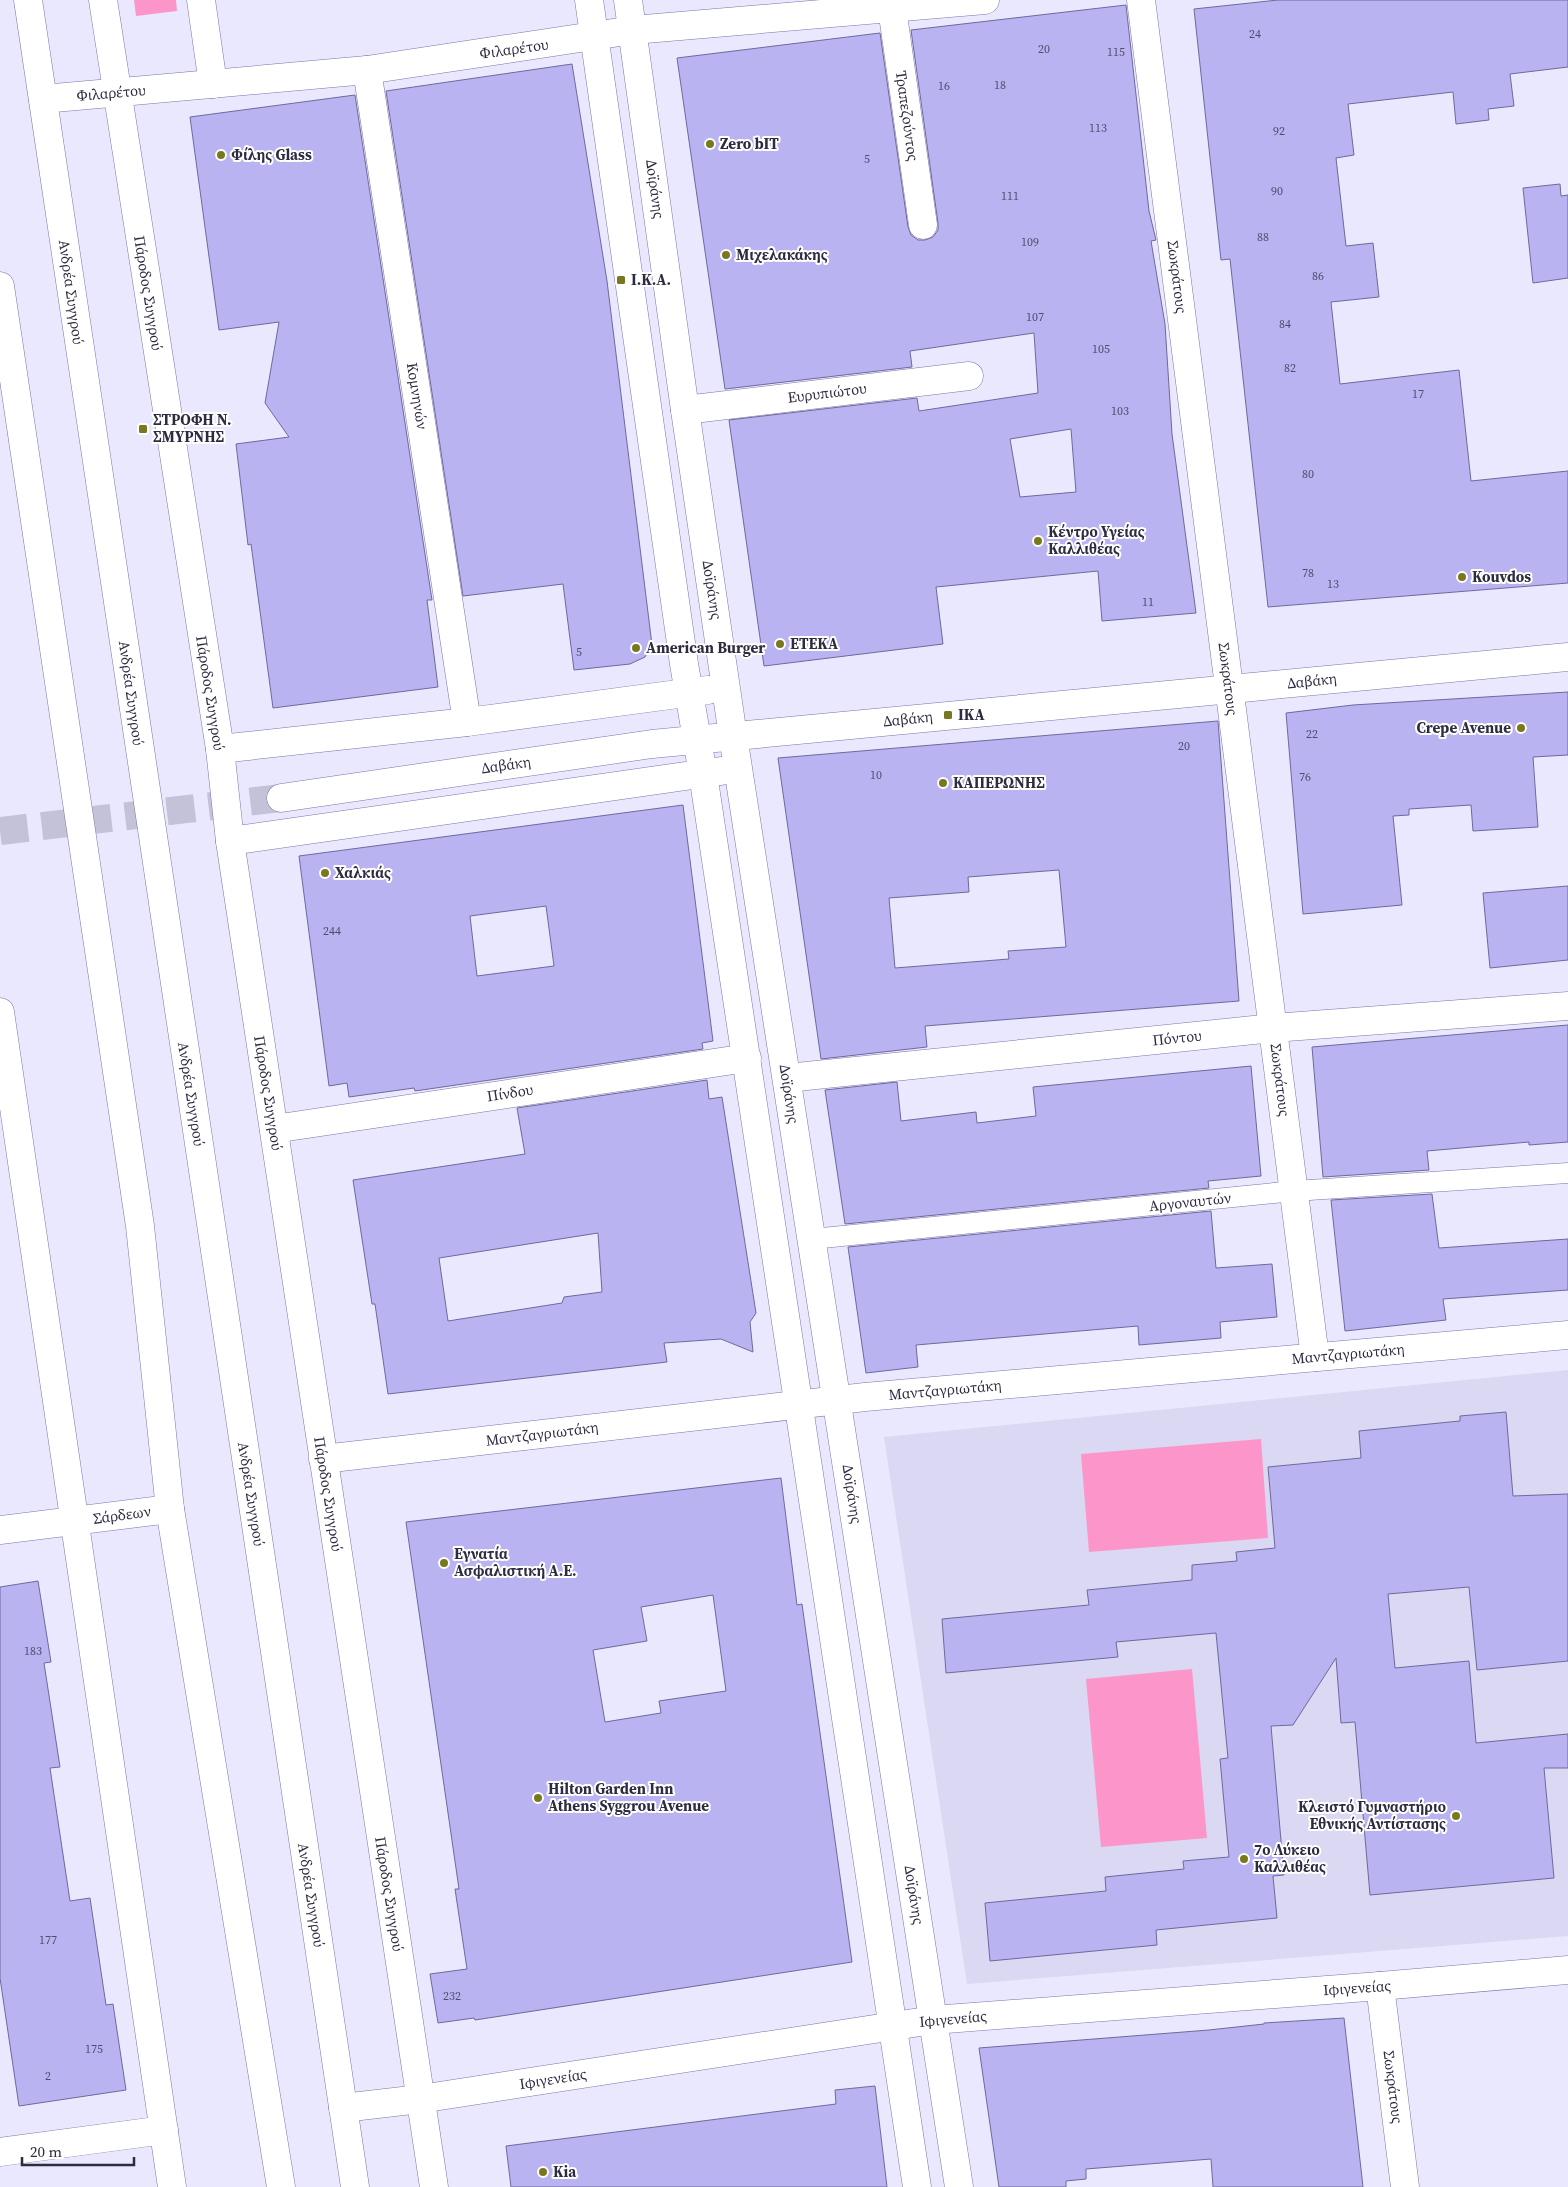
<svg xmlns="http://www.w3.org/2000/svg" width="1568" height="2187" viewBox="0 0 1568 2187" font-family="'Source Serif 4',serif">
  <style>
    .built { fill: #dad8f2 }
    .green { fill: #fc96ca }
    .building { fill: #b9b3f2; stroke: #6f699b; fill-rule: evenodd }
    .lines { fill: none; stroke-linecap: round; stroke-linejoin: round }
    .secondary-tunnel { stroke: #c3c2d9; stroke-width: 28; stroke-dasharray: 28 14; stroke-linecap: butt }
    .lane-casing { stroke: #7b75a8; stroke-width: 21 }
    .street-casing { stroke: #7b75a8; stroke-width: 29 }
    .secondary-casing { stroke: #7b75a8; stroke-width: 29 }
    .highway-casing { stroke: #7b75a8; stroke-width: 29 }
    .lane { stroke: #fff; stroke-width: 20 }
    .street { stroke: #fff; stroke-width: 28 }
    .secondary { stroke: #fff; stroke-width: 28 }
    .highway { stroke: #fff; stroke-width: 28 }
    .poi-dot { fill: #79781f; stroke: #fff; stroke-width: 2 }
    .labels { text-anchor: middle; stroke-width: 4; stroke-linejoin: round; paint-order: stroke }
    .number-label { font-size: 12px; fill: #504d6c }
    .street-label { font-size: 15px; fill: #2d2b40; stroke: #fff }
    .poi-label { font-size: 15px; font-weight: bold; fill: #2d2b40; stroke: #fff; text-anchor: start }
  </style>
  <rect width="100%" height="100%" fill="#e9e8ff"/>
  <path class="built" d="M1568,1370V1936L967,1984L884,1437Z"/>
  <g class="green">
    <path d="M134,0H176L177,11L136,16Z"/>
    <path d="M1261,1439L1268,1538L1089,1552L1081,1454Z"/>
    <path d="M1192,1669L1207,1838L1101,1847L1086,1679Z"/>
  </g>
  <g class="building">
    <path d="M1278,0H1568V67L1510,74L1514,106L1488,109L1489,120L1456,124L1453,92L1348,104L1354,155L1336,158L1346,246L1373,243L1379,297L1331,302L1340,384L1459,370L1471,481L1568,471V583L1268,607L1230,259L1221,260L1194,9Z"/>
    <path d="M1126,5L1149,211L1156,240L1151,241L1165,324L1172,434L1196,613L1102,621L1098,571L936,587L943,644L764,666L729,420L917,398L919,411L1038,393L1034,333L910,351L912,367L725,389L677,58L880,33L908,227L911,235L918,240H925L933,237L938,230V223L911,30ZM1071,429L1076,492L1020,497L1010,439Z"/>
    <path d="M572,64L607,281L652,645L645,657L630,664L574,670L563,584L463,596L386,91Z"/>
    <path d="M355,95L432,600H427L438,687L273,708L251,544L248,545L236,444L289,437L265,403L279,322L219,330L190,117Z"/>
    <path d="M1560,184L1561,196L1568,195V278L1533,283L1523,188Z"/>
    <path d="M1568,692V755L1533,757L1538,827L1473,831L1471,805L1409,809V815L1393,816L1402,905L1303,914L1286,713L1353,705Z"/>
    <path d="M1218,721L1239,1001L925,1026L927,1047L821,1059L778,758ZM1059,870L1066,947L1008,951L1009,959L895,968L889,898L969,892L968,877Z"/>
    <path d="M683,805L713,1041L702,1043L703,1049L415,1091L414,1088L349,1097L347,1083L329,1086L299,856ZM546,906L554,966L477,976L470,916Z"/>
    <path d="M1568,886V960L1490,968L1483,893Z"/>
    <path d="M1568,1025V1142L1529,1145V1142L1427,1151L1429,1170L1323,1177L1312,1047Z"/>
    <path d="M1251,1066L1261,1176L1208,1181L1209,1188L845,1224L825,1090L897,1082L901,1121L976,1112L977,1123L1036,1116L1033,1087Z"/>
    <path d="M707,1080L709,1099L722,1097L756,1313L750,1322L753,1352L721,1339L664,1343L667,1362L388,1394L375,1304H372L353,1180L525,1154L517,1108ZM598,1233L602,1292L564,1297L562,1303L448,1321L439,1258Z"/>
    <path d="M1432,1194L1439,1248L1568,1239V1290L1443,1299L1446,1320L1345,1331L1331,1200Z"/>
    <path d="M1211,1211L1216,1268L1272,1264L1277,1317L1220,1322L1221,1338L1139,1345L1138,1326L916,1345L918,1367L866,1373L848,1247Z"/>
    <path d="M1506,1412L1513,1496L1568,1494V1661L1477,1670L1469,1587L1388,1594L1395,1668L1469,1661L1476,1743L1568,1734V1768H1544L1554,1878L1370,1895L1355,1722L1341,1723L1336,1658L1293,1725L1271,1726L1284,1875L1273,1876L1277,1918L1156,1930L1157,1945L990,1961L985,1903L1106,1891L1105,1877L1184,1869L1183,1861L1229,1857L1220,1759L1228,1758L1216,1633L1116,1642L1118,1657L946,1673L942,1619L1089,1605L1087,1590L1192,1580V1565L1237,1561L1236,1552L1275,1548L1268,1467L1361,1458L1359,1431L1460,1421V1416Z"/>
    <path d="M781,1478L797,1605L802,1604L852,1962L475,2020L474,2018L438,2023L430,1974L467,1969L455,1889H459L406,1522ZM713,1595L726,1691L659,1701L661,1713L605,1722L593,1650L647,1641L641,1607Z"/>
    <path d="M38,1581L51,1662L44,1663L60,1767L50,1768L70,1901L90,1898L106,2005L113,2004L126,2090L19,2106L0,1978V1587Z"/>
    <path d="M1344,2018L1363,2187H1213L1211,2159L1086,2169V2179L1066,2181V2187H999L979,2048L1209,2030L1264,2024V2023Z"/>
    <path d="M875,2086L887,2187H511L506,2146L836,2104L835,2090Z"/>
  </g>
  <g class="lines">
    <path class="secondary-tunnel" d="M0,831L281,798"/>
    <g class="lane-casing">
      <path id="lane" d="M812,1239L1294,1191L1568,1173"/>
    </g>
    <g class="street-casing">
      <g id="street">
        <path d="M201,0L213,84"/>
        <path d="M589,0L684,664L703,774L917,2187"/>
        <path d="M628,0L685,410L733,736L959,2187"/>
        <path d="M1141,0L1315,1357"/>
        <path d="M892,8L923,225"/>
        <path d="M367,70L467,722"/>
        <path d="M43,99L367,70L633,30L985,0"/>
        <path d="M685,410L969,376"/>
        <path d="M220,749L467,722L708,690"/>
        <path d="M230,841L721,771"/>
        <path d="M787,1078L1273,1028L1568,1006"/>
        <path d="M274,1129L747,1058"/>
        <path d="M323,1459L865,1397L1568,1335"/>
        <path d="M0,1530L170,1509"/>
        <path d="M1380,1986L1405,2187"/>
        <path d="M343,2108L420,2099L933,2020L1380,1986L1568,1970"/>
        <path d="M0,2152L164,2130"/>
      </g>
    </g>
    <g class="secondary-casing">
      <g id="secondary">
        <path d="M103,0L220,749L230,841L434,2187"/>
        <path d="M281,798L652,744L1568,657"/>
        <path d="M0,1012L172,2187"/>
      </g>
    </g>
    <g class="highway-casing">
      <g id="highway">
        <path d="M28,0L355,2187"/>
        <path d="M0,286L140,1226L170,1509L281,2187"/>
      </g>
    </g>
    <use href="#lane" class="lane"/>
    <use href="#street" class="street"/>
    <use href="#secondary" class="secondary"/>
    <use href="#highway" class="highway"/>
  </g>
  <g class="poi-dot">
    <circle cx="710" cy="144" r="5"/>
    <circle cx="221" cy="155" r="5"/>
    <circle cx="726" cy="255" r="5"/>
    <rect x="616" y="275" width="10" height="10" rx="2.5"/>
    <rect x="138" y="424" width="10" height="10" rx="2.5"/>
    <circle cx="1038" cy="541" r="5"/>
    <circle cx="1462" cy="577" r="5"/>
    <circle cx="780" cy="644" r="5"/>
    <circle cx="636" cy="648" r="5"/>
    <rect x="943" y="710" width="10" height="10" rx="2.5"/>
    <circle cx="1521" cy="728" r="5"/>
    <circle cx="943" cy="783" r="5"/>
    <circle cx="325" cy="873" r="5"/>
    <circle cx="444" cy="1563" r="5"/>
    <circle cx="538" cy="1798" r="5"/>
    <circle cx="1456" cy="1816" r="5"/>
    <circle cx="1244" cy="1859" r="5"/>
    <circle cx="543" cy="2172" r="5"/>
  </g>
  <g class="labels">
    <g class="number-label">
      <text x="1255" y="38">24</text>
      <text x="1044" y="53">20</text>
      <text x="1116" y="56">115</text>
      <text x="1000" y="89">18</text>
      <text x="944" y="90">16</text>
      <text x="1098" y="132">113</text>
      <text x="1279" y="135">92</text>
      <text x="867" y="163">5</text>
      <text x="1277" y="195">90</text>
      <text x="1010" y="200">111</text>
      <text x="1263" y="241">88</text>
      <text x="1030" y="246">109</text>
      <text x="1318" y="280">86</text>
      <text x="1035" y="321">107</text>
      <text x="1285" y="328">84</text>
      <text x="1101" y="353">105</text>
      <text x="1290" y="372">82</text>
      <text x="1418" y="398">17</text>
      <text x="1120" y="415">103</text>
      <text x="1308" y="478">80</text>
      <text x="1308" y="577">78</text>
      <text x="1333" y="588">13</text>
      <text x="1148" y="606">11</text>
      <text x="579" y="656">5</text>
      <text x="1312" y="738">22</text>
      <text x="1184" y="750">20</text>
      <text x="876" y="779">10</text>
      <text x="1305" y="781">76</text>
      <text x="332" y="935">244</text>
      <text x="33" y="1655">183</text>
      <text x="48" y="1944">177</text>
      <text x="452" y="2000">232</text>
      <text x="94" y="2053">175</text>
      <text x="48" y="2080">2</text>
    </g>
    <g class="street-label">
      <text transform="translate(514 49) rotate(-8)" y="5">Φιλαρέτου</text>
      <text transform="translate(111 93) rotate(-5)" y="5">Φιλαρέτου</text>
      <text transform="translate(907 116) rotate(82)" y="5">Τραπεζούντος</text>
      <text transform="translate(655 189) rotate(82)" y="5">Δοϊράνης</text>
      <text transform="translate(1177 277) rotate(83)" y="5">Σωκράτους</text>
      <text transform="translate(71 292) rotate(82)" y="5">Ανδρέα Συγγρού</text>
      <text transform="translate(148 293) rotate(81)" y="5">Πάροδος Συγγρού</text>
      <text transform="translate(827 393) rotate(-7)" y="5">Ευρυπιώτου</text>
      <text transform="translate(417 396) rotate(81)" y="5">Κομνηνών</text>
      <text transform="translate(712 590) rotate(81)" y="5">Δοϊράνης</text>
      <text transform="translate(1228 679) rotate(83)" y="5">Σωκράτους</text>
      <text transform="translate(1312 681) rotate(-6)" y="5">Δαβάκη</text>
      <text transform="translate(131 693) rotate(82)" y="5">Ανδρέα Συγγρού</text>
      <text transform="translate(210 693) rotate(81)" y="5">Πάροδος Συγγρού</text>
      <text transform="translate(908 719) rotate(-6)" y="5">Δαβάκη</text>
      <text transform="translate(506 765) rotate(-8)" y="5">Δαβάκη</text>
      <text transform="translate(1177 1038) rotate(-6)" y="5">Πόντου</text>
      <text transform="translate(1280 1080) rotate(83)" y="5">Σωκράτους</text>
      <text transform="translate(268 1093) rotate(81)" y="5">Πάροδος Συγγρού</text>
      <text transform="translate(510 1093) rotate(-9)" y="5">Πίνδου</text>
      <text transform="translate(191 1094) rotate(81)" y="5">Ανδρέα Συγγρού</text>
      <text transform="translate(789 1094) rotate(81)" y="5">Δοϊράνης</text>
      <text transform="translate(1190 1202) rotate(-6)" y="5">Αργοναυτών</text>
      <text transform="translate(1348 1354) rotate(-5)" y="5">Μαντζαγριωτάκη</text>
      <text transform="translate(945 1390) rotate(-5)" y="5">Μαντζαγριωτάκη</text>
      <text transform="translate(542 1434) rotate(-7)" y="5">Μαντζαγριωτάκη</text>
      <text transform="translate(251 1494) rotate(81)" y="5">Ανδρέα Συγγρού</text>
      <text transform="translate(328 1494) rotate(81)" y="5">Πάροδος Συγγρού</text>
      <text transform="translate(852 1494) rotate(81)" y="5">Δοϊράνης</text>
      <text transform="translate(122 1515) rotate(-8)" y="5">Σάρδεων</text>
      <text transform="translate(389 1894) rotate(81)" y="5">Πάροδος Συγγρού</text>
      <text transform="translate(311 1895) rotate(81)" y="5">Ανδρέα Συγγρού</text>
      <text transform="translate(914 1895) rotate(81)" y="5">Δοϊράνης</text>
      <text transform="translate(1357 1988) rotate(-4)" y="5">Ιφιγενείας</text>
      <text transform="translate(953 2019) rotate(-5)" y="5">Ιφιγενείας</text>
      <text transform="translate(553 2079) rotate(-9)" y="5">Ιφιγενείας</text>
      <text transform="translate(1393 2087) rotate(83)" y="5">Σωκράτους</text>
    </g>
    <g class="poi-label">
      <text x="720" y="149">Zero bIT</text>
      <text x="231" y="160">Φίλης Glass</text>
      <text x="736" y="260">Μιχελακάκης</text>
      <text x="631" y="285">Ι.Κ.Α.</text>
      <text x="153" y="425">ΣΤΡΟΦΗ Ν.<tspan x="153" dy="17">ΣΜΥΡΝΗΣ</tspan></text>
      <text x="1048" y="537">Κέντρο Υγείας<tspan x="1048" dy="17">Καλλιθέας</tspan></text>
      <text x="1472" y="582">Kouvdos</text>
      <text x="790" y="649">ΕΤΕΚΑ</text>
      <text x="646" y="653">American Burger</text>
      <text x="958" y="720">ΙΚΑ</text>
      <text x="1511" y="733" text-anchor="end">Crepe Avenue</text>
      <text x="953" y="788">ΚΑΠΕΡΩΝΗΣ</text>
      <text x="335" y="878">Χαλκιάς</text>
      <text x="454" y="1559">Εγνατία<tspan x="454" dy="17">Ασφαλιστική Α.Ε.</tspan></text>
      <text x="548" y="1794">Hilton Garden Inn<tspan x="548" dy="17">Athens Syggrou Avenue</tspan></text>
      <text x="1446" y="1812" text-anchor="end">Κλειστό Γυμναστήριο<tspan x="1446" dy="17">Εθνικής Αντίστασης</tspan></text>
      <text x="1254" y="1855">7ο Λύκειο<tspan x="1254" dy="17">Καλλιθέας</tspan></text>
      <text x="553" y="2177">Kia</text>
    </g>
  </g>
  <path d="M22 2157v8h112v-8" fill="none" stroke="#2d2b40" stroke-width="2.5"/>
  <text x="30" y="2157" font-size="15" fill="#2d2b40" stroke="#ffffff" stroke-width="4" paint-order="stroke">20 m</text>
</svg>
